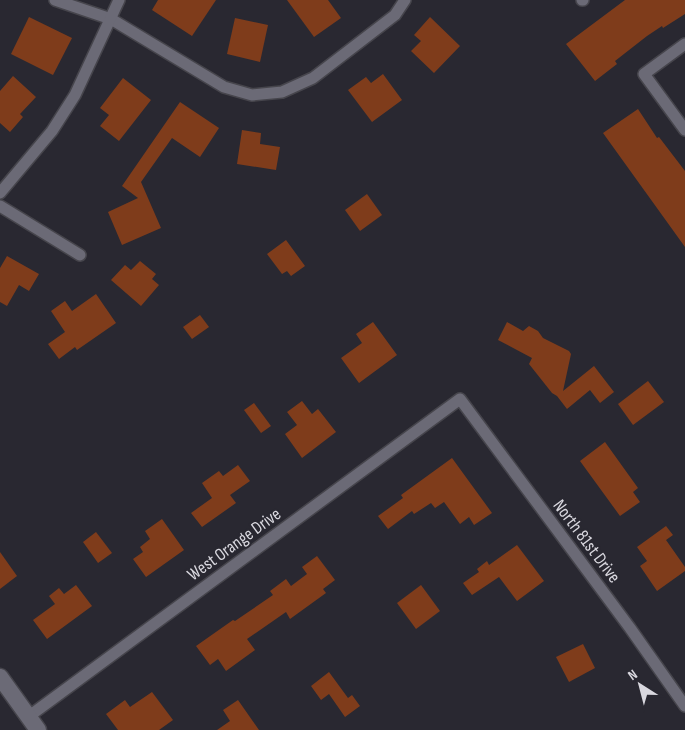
<svg xmlns="http://www.w3.org/2000/svg" width="685" height="730" viewBox="0 0 685 730" font-family="'Sofia Sans Condensed',sans-serif">
  <style>
    .building { fill: #7f3c1b }
    .lines { fill: none; stroke-linecap: round; stroke-linejoin: round }
    .street-casing { stroke: #46454c; stroke-width: 14 }
    .secondary-casing { stroke: #46454c; stroke-width: 19 }
    .street { stroke: #6b6a76; stroke-width: 11 }
    .secondary { stroke: #6b6a76; stroke-width: 16 }
    .labels { text-anchor: middle; stroke-width: 4; stroke-linejoin: round; paint-order: stroke }
    .street-label { font-size: 18px; fill: #d9d8df; stroke: #292831 }
  </style>
  <rect width="100%" height="100%" fill="#292831"/>
  <g class="building">
    <path d="M158,0H216L192,36L152,10Z"/>
    <path d="M287,0H328L341,18L314,37Z"/>
    <path d="M625,0H685V14L663,28L662,26L647,36L615,61L617,64L595,81L566,44Z"/>
    <path d="M29,17L72,38L53,75L11,54Z"/>
    <path d="M430,17L460,46L434,73L411,51L421,41L414,35Z"/>
    <path d="M235,18L268,25L260,62L227,54Z"/>
    <path d="M383,74L402,100L372,122L348,90L366,77L371,83Z"/>
    <path d="M13,76L36,97L20,114L23,117L10,132L0,123V91Z"/>
    <path d="M123,78L151,100L119,141L100,126L109,115L100,108Z"/>
    <path d="M180,102L219,128L200,157L172,138L141,182L161,228L122,245L108,212L138,198L122,186Z"/>
    <path d="M638,109L657,138L659,137L685,171V247L603,133Z"/>
    <path d="M242,130L261,133L260,144L280,147L276,170L237,164Z"/>
    <path d="M367,194L382,215L360,231L345,210Z"/>
    <path d="M286,240L305,266L291,276L287,271L282,274L267,254Z"/>
    <path d="M7,256L39,274L29,291L19,285L7,306L0,302V268Z"/>
    <path d="M140,261L156,274L152,279L159,285L141,306L111,280L125,265L131,270Z"/>
    <path d="M96,294L116,323L77,350L75,347L59,359L48,344L65,332L51,311L65,301L72,311Z"/>
    <path d="M200,315L209,327L192,339L183,327Z"/>
    <path d="M373,322L397,355L359,383L341,358L362,343L356,334Z"/>
    <path d="M507,322L523,331L529,326L538,331L543,338L569,351L571,354L563,391L594,366L614,392L600,403L590,390L567,409L557,396L552,393L529,364L532,358L498,340Z"/>
    <path d="M648,381L664,402L633,425L618,404Z"/>
    <path d="M302,401L312,414L318,409L336,432L302,458L285,434L297,425L287,412Z"/>
    <path d="M254,403L271,426L261,433L244,410Z"/>
    <path d="M605,442L638,488L633,492L640,502L620,516L580,461Z"/>
    <path d="M452,458L492,513L474,525L469,517L460,524L444,502L435,508L431,503L414,514L412,511L388,529L378,516L403,498L401,495Z"/>
    <path d="M238,465L250,481L230,495L236,503L202,527L191,513L212,498L202,483L219,471L223,476Z"/>
    <path d="M162,519L184,550L146,577L133,559L143,552L140,547L150,539L145,531Z"/>
    <path d="M666,526L673,535L666,540L685,567V571L657,591L640,566L647,561L637,547Z"/>
    <path d="M96,532L112,553L98,563L83,542Z"/>
    <path d="M517,545L544,581L517,601L499,577L472,595L463,583L479,572L477,569L487,561L489,565Z"/>
    <path d="M0,552L17,576L0,589Z"/>
    <path d="M317,556L335,580L323,589L326,593L290,619L286,612L247,639L255,650L226,671L218,659L210,665L196,646L233,620L235,621L273,595L270,591L286,579L291,586L307,574L302,567Z"/>
    <path d="M76,585L92,606L47,639L33,620L55,604L49,596L59,588L64,594Z"/>
    <path d="M421,585L440,611L416,629L397,603Z"/>
    <path d="M583,644L595,668L569,682L556,657Z"/>
    <path d="M329,672L348,698L352,695L360,706L345,717L329,694L321,700L311,686Z"/>
    <path d="M152,692L173,720L159,730H118L106,714L125,700L130,707Z"/>
    <path d="M238,700L259,730H217L230,721L223,710Z"/>
  </g>
  <g class="lines">
    <g class="street-casing">
      <g id="street">
        <path d="M55,0L111,19L224,87L252,95L282,92L313,78L395,15L405,0"/>
        <path d="M582,0H583"/>
        <path d="M685,44L644,74L685,130"/>
        <path d="M0,193L52,131L75,95L119,0"/>
        <path d="M0,206L80,255"/>
        <path d="M28,717L460,399L630,628L685,706"/>
      </g>
    </g>
    <g class="secondary-casing">
      <path id="secondary" d="M0,677L38,730"/>
    </g>
    <use href="#street" class="street"/>
    <use href="#secondary" class="secondary"/>
  </g>
  <g class="labels">
    <g class="street-label">
      <text transform="translate(587 541) rotate(53)" y="6">North 81st Drive</text>
      <text transform="translate(234 544) rotate(-36)" y="6">West Orange Drive</text>
    </g>
  </g>
  <g transform="translate(640 685) rotate(324)" stroke="#292831" stroke-width="4" paint-order="stroke">
  <path d="M0-4L9 19L0 12L-9 19Z" fill="#d9d8df"/>
  <text y="-8" font-size="14" font-weight="bold" text-anchor="middle" fill="#d9d8df">N</text>
  </g>
</svg>
